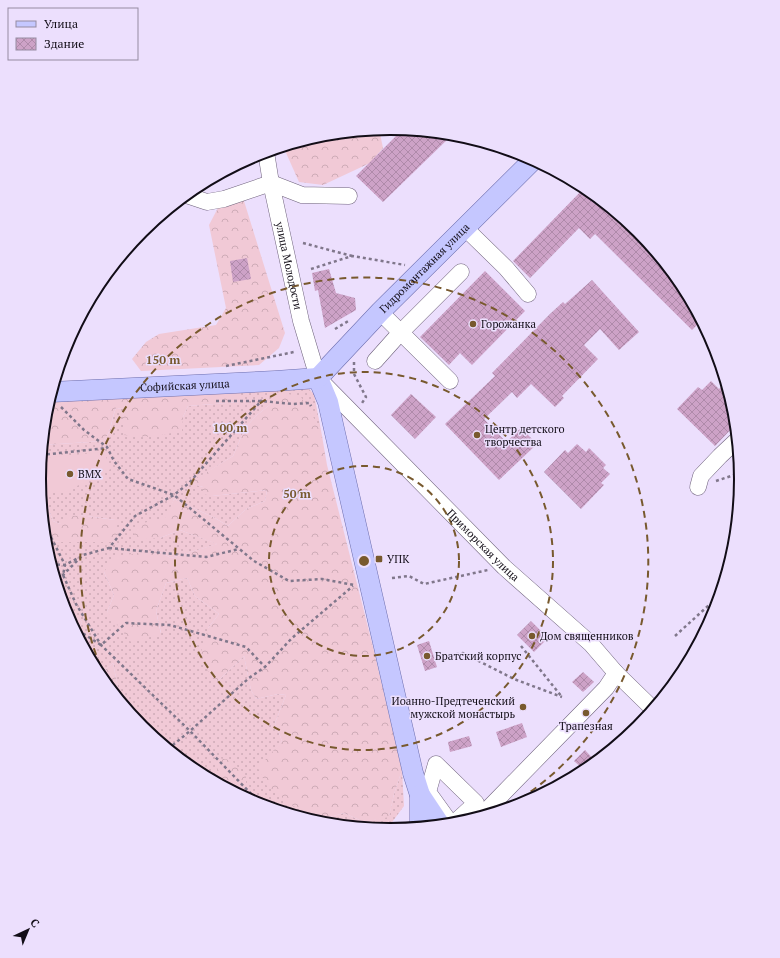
<svg xmlns="http://www.w3.org/2000/svg" width="780" height="958" viewBox="0 0 780 958" font-family="'PT Serif',serif">
  <style>
    .grass { fill: url(#grass-dots) }
    .forest { fill: url(#forest-crowns) }
    .pitch { fill: #f1c9d6 }
    .building { fill: url(#building-cross-hatch) }
    .lines { fill: none; stroke-linecap: round; stroke-linejoin: round }
    .minor-casing { stroke: #6e627b; stroke-width: 17 }
    .major-casing { stroke: #6d6eae; stroke-width: 21 }
    .path { stroke: #80778b; stroke-width: 2.5; stroke-dasharray: 3 3; stroke-linecap: butt }
    .minor { stroke: #fff; stroke-width: 16 }
    .major { stroke: #c5c7ff; stroke-width: 20 }
    .ring { fill: none; stroke: #78592e; stroke-width: 2; stroke-dasharray: 7 5 }
    .poi-dot { fill: #78592e; stroke: #ecdffd; stroke-width: 1.5 }
    .labels { text-anchor: middle; stroke-width: 3; stroke-linejoin: round; paint-order: stroke }
    .street-label { font-size: 11px; fill: #120d17; stroke: #ecdffd }
    .poi-label { font-size: 11px; fill: #120d17; stroke: #ecdffd; text-anchor: start }
    .rim { fill: none; stroke: #120d17; stroke-width: 2 }
    .centre { fill: #78592e; stroke: #ecdffd; stroke-width: 2 }
    .ring-label { font-size: 12px; text-anchor: middle; font-weight: bold; fill: #78592e; stroke: #ecdffd; stroke-width: 3; stroke-linejoin: round; paint-order: stroke }
  </style>
  <defs>
    <pattern id="grass-dots" width="8" height="8" patternUnits="userSpaceOnUse"><rect width="8" height="8" fill="#f1c9d6"/><path d="M2 2h.1M6 6h.1" fill="none" stroke="#ceabb7" stroke-width="1.8" stroke-linecap="round"/></pattern>
    <pattern id="forest-crowns" width="20" height="18" patternUnits="userSpaceOnUse"><rect width="20" height="18" fill="#f1c9d6"/><path d="M2 6a3 3 0 1 1 6 0M12 15a3 3 0 1 1 6 0" fill="none" stroke="#ceabb7"/></pattern>
    <pattern id="building-cross-hatch" width="8" height="8" patternUnits="userSpaceOnUse"><rect width="8" height="8" fill="#cda2c7"/><path d="M0 0l8 8M0 8l8-8" fill="none" stroke="#af8aaa"/></pattern>
  </defs>
  <rect width="100%" height="100%" fill="#ecdffd"/>
  <path class="grass" d="M305,385L314,394L321,430L311,415L272,403L257,415L245,428L233,456L190,483L203,487L212,496L267,490L265,501L246,509L228,526L215,518L174,499L160,538L180,530L218,544L171,558L158,551L104,572L114,595L107,612L161,633L156,611L166,583L187,578L195,596L219,614L208,628L218,681L244,656L251,690L256,699L278,694L286,695L275,723L282,741L274,751L323,819L344,813L364,822L389,816L394,794L402,770L404,806L390,825L388,830L321,823L255,803L244,797L246,794L222,780L232,789L231,790L195,771L179,758L181,744L167,742L163,744L142,727L114,693L118,688L113,663L99,675L77,635L82,622L72,614L67,616L66,613L46,547L45,539L60,542H113L115,520L80,515L60,524L53,521L48,507L42,506L39,479L42,445L90,442L104,440C112,431 111,420 116,408L183,417L188,406L240,402L228,390Z"/>
  <g class="forest">
    <path d="M379,129L383,148L370,163L323,185L299,182L283,146L322,135Z"/>
    <path d="M237,195L244,201L285,333L279,348L259,365L141,371L132,359L146,342L159,334L216,325L226,308L209,225L220,204Z"/>
    <path d="M228,390L239,393L240,402L188,406L183,417L182,431L151,437L123,435V409L116,408C111,419 112,431 104,440L90,442L42,445L46,410L51,395Z"/>
    <path d="M276,391L301,397L321,430L327,465L374,651L402,770L394,794L389,817L364,822L344,813L323,819L293,806L266,785L258,768L282,741L275,723L286,695L278,694L256,699L251,690L244,656L218,681L210,677L201,652L208,628L219,614L195,596L187,578L166,583L156,611L161,634L131,642L107,612L114,595L104,572L115,556L158,551L171,558L217,544L180,530L160,538L132,540L136,525L166,517L174,499L215,518L228,526L246,509L265,501L267,490L212,496L203,494V487L189,483L233,456L245,428L257,415L272,403Z"/>
    <path d="M42,506L48,507L53,521L60,524L65,517L80,515L115,520L118,533L113,542H60L45,539Z"/>
    <path d="M72,614L82,622L77,635L67,616Z"/>
    <path d="M113,663L118,688L114,693L99,675Z"/>
    <path d="M167,742L182,744L179,758L163,744Z"/>
    <path d="M217,758L231,760L246,776V794L244,797L231,790L232,789L222,780L215,764Z"/>
  </g>
  <path class="pitch" d="M104,452L111,469L63,493L40,492L39,479L41,458Z"/>
  <g class="building">
    <path d="M403,129L453,134L383,202L356,176Z"/>
    <path d="M585,187L602,201L600,203L682,284L701,321L692,330L595,234L590,239L579,228L530,278L513,261Z"/>
    <path d="M247,258L251,279L233,282L230,261Z"/>
    <path d="M329,269L336,293L355,298L356,310L325,328L318,290L315,291L312,273Z"/>
    <path d="M485,271L525,311L472,365L460,353L449,365L420,337Z"/>
    <path d="M592,280L639,332L619,350L600,329L584,345L598,359L562,396L564,398L555,407L531,384L517,398L512,392L484,419L506,442L521,428L537,444L499,480L445,424L495,376L492,373L550,314L563,302L565,304Z"/>
    <path d="M711,381L719,389L723,385L728,390L734,411L736,424L715,446L677,409L698,387L702,390Z"/>
    <path d="M411,394L436,417L415,439L391,415Z"/>
    <path d="M577,444L586,452L589,448L606,465L603,468L610,474L601,483L604,485L581,509L544,472L565,450L568,453Z"/>
    <path d="M531,621L548,638L534,652L517,635Z"/>
    <path d="M429,641L437,667L425,671L417,645Z"/>
    <path d="M583,672L594,682L583,692L572,682Z"/>
    <path d="M522,723L527,737L501,747L496,732Z"/>
    <path d="M469,736L472,746L450,752L448,742Z"/>
    <path d="M585,750L596,762L585,771L574,761Z"/>
  </g>
  <g class="lines">
    <g class="minor-casing">
      <g id="minor">
        <path id="s1" d="M266,152L271,183L301,321L318,378L504,567L591,644L616,673L653,709"/>
        <path d="M186,195L207,202L224,199L271,183L302,195L349,196"/>
        <path d="M464,227L506,268L528,294"/>
        <path d="M380,312L450,381"/>
        <path d="M375,361L400,333L461,272"/>
        <path d="M698,487L701,476L720,456L737,440"/>
        <path d="M480,817L606,688L616,673"/>
        <path d="M451,824L428,792L436,764L476,803L453,824"/>
      </g>
    </g>
    <g class="major-casing">
      <g id="major">
        <path d="M318,378L328,402L335,433L413,773L420,795V827"/>
        <path id="s2" d="M318,378L380,312L533,160"/>
        <path id="s3" d="M51,392L275,381L318,378"/>
        <path d="M420,795L440,825"/>
      </g>
    </g>
    <g class="path">
      <path d="M303,243L352,256"/>
      <path d="M311,269L352,256L405,265"/>
      <path d="M335,329L350,320"/>
      <path d="M354,362V374L366,397L362,403"/>
      <path d="M226,366L294,352"/>
      <path d="M216,401H261L293,404L310,403L311,406"/>
      <path d="M61,407L84,430L107,447L114,461L128,479L174,495L254,561L289,581L322,579L354,585"/>
      <path d="M41,455L107,448"/>
      <path d="M716,481L740,473"/>
      <path d="M43,521L65,565L63,575L76,604L101,645L190,731L262,805"/>
      <path d="M109,548L206,557L239,549"/>
      <path d="M51,564L65,565L80,557"/>
      <path d="M392,578L409,576L424,584L488,570"/>
      <path d="M58,587L63,575L83,555L109,548L135,516L174,495L189,483L262,400"/>
      <path d="M73,627L101,645L126,623L170,625L246,647L265,667"/>
      <path d="M675,636L720,595"/>
      <path d="M521,646L562,697"/>
      <path d="M438,657L463,653L514,679L562,697"/>
      <path d="M168,749L190,731L249,678L265,667L292,638L353,586"/>
    </g>
    <use href="#minor" class="minor"/>
    <use href="#major" class="major"/>
  </g>
  <g class="ring">
    <circle cx="364" cy="561" r="95"/>
    <circle cx="364" cy="561" r="189"/>
    <path d="M110 688A284 284 0 1 1 500 811"/>
  </g>
  <g class="poi-dot">
    <circle cx="473" cy="324" r="4"/>
    <circle cx="477" cy="435" r="4"/>
    <circle cx="70" cy="474" r="4"/>
    <rect x="375" y="555" width="8" height="8" rx="2"/>
    <circle cx="532" cy="636" r="4"/>
    <circle cx="427" cy="656" r="4"/>
    <circle cx="523" cy="707" r="4"/>
    <circle cx="586" cy="713" r="4"/>
  </g>
  <g class="labels">
    <g class="street-label">
      <text dy="4" stroke="none"><textPath href="#s1" startOffset="116">улица Молодости</textPath></text>
      <text dy="4" stroke="none"><textPath href="#s2" startOffset="153">Гидромонтажная улица</textPath></text>
      <text dy="4" stroke="none"><textPath href="#s3" startOffset="134">Софийская улица</textPath></text>
      <text dy="4" stroke="none"><textPath href="#s1" startOffset="467">Приморская улица</textPath></text>
    </g>
    <g class="poi-label">
      <text x="481" y="328">Горожанка</text>
      <text x="485" y="433">Центр детского<tspan x="485" dy="13">творчества</tspan></text>
      <text x="78" y="478">BMX</text>
      <text x="387" y="563">УПК</text>
      <text x="540" y="640">Дом священников</text>
      <text x="435" y="660">Братский корпус</text>
      <text x="515" y="705" text-anchor="end">Иоанно-Предтеченский<tspan x="515" dy="13">мужской монастырь</tspan></text>
      <text x="586" y="730" text-anchor="middle">Трапезная</text>
    </g>
  </g>
  <path d="M0 0H780V958H0ZM46 479a344 344 0 1 1 688 0a344 344 0 1 1-688 0Z" fill="#ecdffd" fill-rule="evenodd"/>
  <path class="rim" d="M46 479a344 344 0 1 1 688 0a344 344 0 1 1-688 0Z"/>
  <circle cx="364" cy="561" r="6" class="centre"/>
  <g class="ring-label">
    <text x="163" y="364">150 m</text>
    <text x="230" y="432">100 m</text>
    <text x="297" y="498">50 m</text>
  </g>
  <rect x="8" y="8" width="130" height="52" fill="#ecdffd" stroke="#958ba1"/>
  <rect x="16" y="21" width="20" height="6" fill="#c5c7ff" stroke="#958ba1"/>
  <text x="44" y="28" font-size="12" fill="#120d17">Улица</text>
  <rect x="16" y="38" width="20" height="12" fill="url(#building-cross-hatch)" stroke="#958ba1"/>
  <text x="44" y="48" font-size="12" fill="#120d17">Здание</text>
  <g transform="translate(28 930) rotate(44)" stroke="#ecdffd" stroke-width="3" paint-order="stroke">
  <path d="M0-3L7 15L0 10L-7 15Z" fill="#120d17"/>
  <text y="-6" font-size="11" font-weight="bold" text-anchor="middle" fill="#120d17">С</text>
  </g>
</svg>
